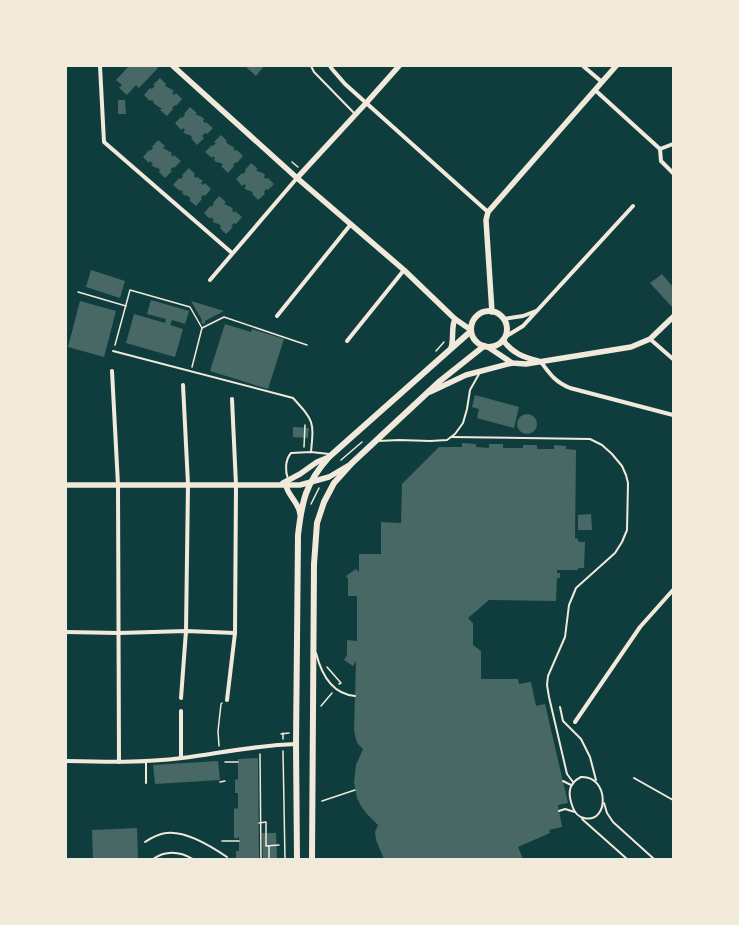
<svg xmlns="http://www.w3.org/2000/svg" width="739" height="925" viewBox="0 0 739 925" font-family="Literata,serif">
  <style>
    .building { fill: #486865 }
    .lines { fill: none; stroke-linecap: round; stroke-linejoin: round }
    .path { stroke: #f1e9da; stroke-width: 1.5 }
    .service { stroke: #f1e9da; stroke-width: 2 }
    .minor { stroke: #f1e9da; stroke-width: 4 }
    .tertiary { stroke: #f1e9da; stroke-width: 5.5 }
    .secondary { stroke: #f1e9da; stroke-width: 6 }
  </style>
  <rect width="100%" height="100%" fill="#0f3d3e"/>
  <g class="building">
    <path d="M129,66H156L158,68L139,88L136,85L127,95L119,88L122,85L116,80Z"/>
    <path d="M245,66H264L256,76Z"/>
    <path d="M160,78L166,84L165,86L171,89L174,91L172,93L174,95L176,93L182,99L176,106L175,105L172,108L173,109L167,116L160,110L162,109L153,103L154,102L152,100L150,101L144,95L150,88L152,89L155,86L153,85Z"/>
    <path d="M118,100H125L126,114H118Z"/>
    <path d="M190,107L197,113L195,114L202,117L204,119L203,121L205,123L206,122L213,128L207,134L205,133L202,136L204,138L197,145L191,138L192,137L190,135L186,134L183,132L185,130L183,128L181,130L175,123L181,117L182,118L185,115L184,114Z"/>
    <path d="M221,135L227,141L226,142L228,144L235,148L233,149L236,151L237,150L243,156L237,163L236,162L233,165L234,166L228,173L221,166L223,165L221,163L216,162L214,160L215,158L213,156L212,158L205,152L212,145L213,146L216,143L214,142Z"/>
    <path d="M158,140L165,146L163,148L172,153L171,154L173,157L174,155L181,161L174,168L173,167L170,170L172,171L165,178L159,172L160,170L158,168L154,167L151,165L153,164L150,161L149,163L143,157L149,150L150,151L153,148L152,147Z"/>
    <path d="M251,163L258,169L256,170L259,172L263,173L265,175L264,177L266,179L268,178L274,184L268,190L266,189L264,192L265,194L258,200L252,194L253,193L251,191L247,190L244,188L246,186L244,184L242,186L236,179L242,173L243,174L246,171L245,170Z"/>
    <path d="M189,168L195,174L194,176L196,178L197,177L203,181L201,183L203,185L205,183L211,189L205,196L204,195L202,196L201,198L202,199L196,206L189,200L191,199L188,196L184,195L182,193L183,192L181,190L180,191L173,185L179,178L181,179L182,178L183,176L182,175Z"/>
    <path d="M219,196L226,202L224,204L231,207L233,209L232,210L234,213L235,211L242,217L236,224L234,223L231,226L233,227L226,234L220,228L221,226L219,224L215,223L212,221L214,220L211,217L210,219L204,213L210,206L211,207L214,204L213,203Z"/>
    <path d="M91,270L125,281L120,298L86,287Z"/>
    <path d="M662,274L673,287V306L672,307L650,283Z"/>
    <path d="M151,300L189,311L185,324L172,320L170,325L183,329L175,357L126,343L134,314L165,323L166,319L147,314Z"/>
    <path d="M80,301L116,311L104,357L68,347Z"/>
    <path d="M191,301L224,311L205,321V324L201,323L202,320Z"/>
    <path d="M225,324L251,332L252,329L284,339L268,389L210,371Z"/>
    <path d="M475,395L519,407L514,428L477,418L479,409L472,407Z"/>
    <circle cx="527" cy="424" r="10"/>
    <path d="M293,427L309,428L308,438L293,437Z"/>
    <path d="M462,443L476,444V447L489,448V444H503V448H523V445H537V449H554V445L566,446V449L576,450L575,538H577L579,542H585L584,568H578V570H557V573H560V578H557L556,601L489,600L468,618L473,623V645L481,651V679H518L519,684L531,682L536,706L545,704L568,803L558,805L562,827L549,830L550,833L518,847L523,859H384L376,840L375,832L378,825L366,813L361,806L357,798L354,782L356,765L363,749L357,743L354,731L356,661L353,666L344,660L347,655V640L357,641V596H348V579L346,576L356,569L359,572V554H381V522L401,523L402,484L439,447H462Z"/>
    <path d="M591,514L592,530H578V515Z"/>
    <path d="M258,758L259,859H236V851H239V837L236,839L234,837V809L235,808L238,809V793H235V780L238,779V759Z"/>
    <path d="M218,761L220,780L155,784L153,765Z"/>
    <path d="M137,828L138,858L93,859L92,830Z"/>
    <path d="M262,833H276L277,859H263Z"/>
  </g>
  <g class="lines">
    <g class="path">
      <path d="M292,162L298,167"/>
      <path d="M78,292L126,306"/>
      <path d="M115,345L130,290L190,307L202,328L224,317L307,345"/>
      <path d="M436,351L444,342"/>
      <path d="M192,367L202,328"/>
      <path d="M304,447L305,425"/>
      <path d="M341,460L362,442"/>
      <path d="M311,504L319,488"/>
      <path d="M327,667L341,683L339,684"/>
      <path d="M321,706L332,693"/>
      <path d="M283,733V739"/>
      <path d="M281,734L289,733"/>
      <path d="M219,746L218,731L221,704L222,703"/>
      <path d="M283,751L285,859"/>
      <path d="M260,754L261,859"/>
      <path d="M225,762H238"/>
      <path d="M220,782L225,781"/>
      <path d="M322,801L355,790"/>
      <path d="M259,823L266,822V846L279,845"/>
      <path d="M222,841H239"/>
      <path d="M269,846V858"/>
    </g>
    <g class="service">
      <path d="M311,66L314,72L355,114"/>
      <path d="M113,351L293,398C314,421 314,421 311,452"/>
      <path d="M451,437L590,439L602,445L612,454L622,466L626,475L628,483L627,530L622,542L615,553L576,588L569,605L565,637L548,676L547,685L549,697L567,774L573,782"/>
      <path d="M378,441L399,440L430,441L447,440L455,434L463,423L467,409L470,390L479,374"/>
      <path d="M288,479C285,471 285,460 291,453L311,452L329,454"/>
      <path d="M316,653C321,673 332,694 355,696"/>
      <path d="M560,707L563,721L581,739L590,757L596,780"/>
      <path d="M146,761V783"/>
      <path d="M581,777C609,775 610,824 584,818C579,817 575,813 573,808C568,795 567,784 581,777Z"/>
      <path d="M634,778L673,800"/>
      <path d="M563,781L571,785"/>
      <path d="M604,803L607,813L613,822L654,859"/>
      <path d="M559,811L565,809L575,812"/>
      <path d="M582,819L627,859"/>
      <path d="M145,842C151,838 158,834 166,833C185,830 211,846 227,857"/>
      <path d="M153,859C166,850 179,851 193,859"/>
    </g>
    <g class="minor">
      <path d="M100,66L104,142L232,253"/>
      <path d="M330,66L332,69L345,84L488,212"/>
      <path d="M583,66L602,82"/>
      <path d="M595,90L660,149L661,161L673,173"/>
      <path d="M660,149L673,144"/>
      <path d="M210,280L297,178"/>
      <path d="M277,316L351,224"/>
      <path d="M503,319L523,316L536,311"/>
      <path d="M505,337L523,326L633,206"/>
      <path d="M650,339L673,359"/>
      <path d="M347,341L404,270"/>
      <path d="M541,362C550,374 555,382 570,388L673,415"/>
      <path d="M112,371L118,485L119,762"/>
      <path d="M66,632L119,633L186,631L235,633"/>
      <path d="M181,698L186,631L188,484L183,385"/>
      <path d="M227,700L235,633L236,485L232,399"/>
      <path d="M181,711V758"/>
      <path d="M575,722L640,627L673,590"/>
      <path d="M66,761C105,762 143,763 182,758C220,753 258,745 296,744"/>
    </g>
    <g class="tertiary">
      <path d="M173,66L297,178L404,270L455,319L471,330"/>
      <path d="M297,178L367,102L399,66"/>
      <path d="M492,312L486,220L488,212L616,66"/>
      <path d="M503,340C512,353 523,357 538,361"/>
      <path d="M488,347L512,363L526,364L631,347L650,339L673,317"/>
      <path d="M451,348C454,339 451,326 455,319"/>
      <path d="M430,392L466,375L512,363"/>
      <path d="M283,483L300,474L317,462L329,457"/>
      <path d="M66,485H300L329,477L351,464"/>
      <path d="M286,485C287,495 299,502 300,514"/>
    </g>
    <g class="secondary">
      <circle cx="489" cy="329" r="18"/>
      <path d="M297,859L296,744L298,535C302,501 305,484 329,457L471,331"/>
      <path d="M312,859L314,564L317,523L324,502L334,483L352,463L440,381L484,346"/>
    </g>
  </g>
  <rect width="739" height="925" fill="none" stroke="#f1e9da" stroke-width="134"/>
</svg>
